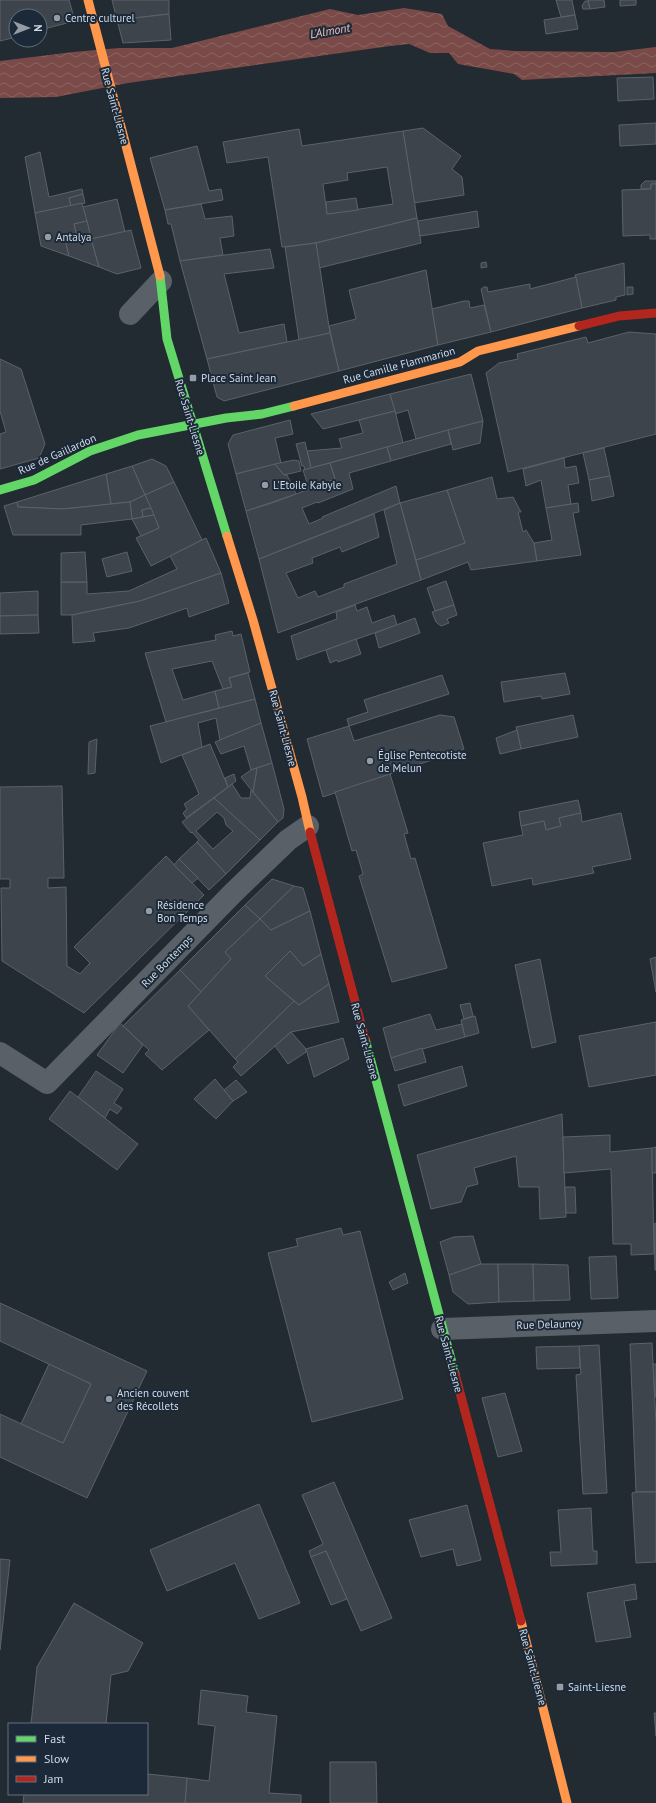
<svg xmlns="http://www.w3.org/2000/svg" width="656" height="1803" viewBox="0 0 656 1803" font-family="'PT Sans',sans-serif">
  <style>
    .water { fill: url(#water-waves) }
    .building { fill: #3e444b; stroke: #5b6269; fill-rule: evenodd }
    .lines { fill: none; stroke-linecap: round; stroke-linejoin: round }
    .street { stroke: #5a6067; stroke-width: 22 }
    .fast { stroke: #63d668; stroke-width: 9 }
    .slow { stroke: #ff974d; stroke-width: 9 }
    .jam { stroke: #b3261e; stroke-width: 9 }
    .poi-dot { fill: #949ca6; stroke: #1b2939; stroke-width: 1.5 }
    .labels { text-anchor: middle; stroke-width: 4; stroke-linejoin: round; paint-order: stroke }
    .poi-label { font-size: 11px; fill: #d1dae5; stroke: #1b2939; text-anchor: start }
    .street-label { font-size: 11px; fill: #d1dae5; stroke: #1b2939 }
    .water-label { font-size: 12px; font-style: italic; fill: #f9c3bf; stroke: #1b2939 }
  </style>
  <defs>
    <pattern id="water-waves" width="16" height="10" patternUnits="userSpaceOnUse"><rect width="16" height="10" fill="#794a47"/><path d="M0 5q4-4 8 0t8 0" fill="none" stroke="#8b6461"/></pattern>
  </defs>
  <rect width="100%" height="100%" fill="#222a32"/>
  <path class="water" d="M404,8L442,14L448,26L490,49L515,51L614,52L656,47V73L522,80L514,74L458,64L449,53H430L409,44L390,46L128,83L56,97L0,98V61L73,52L119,48H172L330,9L358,15Z"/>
  <g class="building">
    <path d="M0,0H69L75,21L40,30V16H16V37L0,41Z"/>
    <path d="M112,0H169V14L117,20Z"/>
    <path d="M556,0H572L575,15L561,17Z"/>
    <path d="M588,0H604L605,7L590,9Z"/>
    <path d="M620,0H636V5L620,6Z"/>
    <path d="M585,1H588L590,9H583L582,6Z"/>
    <path d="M169,14L171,40L123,43L117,20Z"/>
    <path d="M575,15L578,29L546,34L544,20Z"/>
    <path d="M653,77L654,99L618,101L617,78Z"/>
    <path d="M656,123V144L620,146L619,125Z"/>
    <path d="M423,128L461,156L452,169L462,177L464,195L414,203L403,131Z"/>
    <path d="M299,129L302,146L403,131L417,218L316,243L282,247L268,157L227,163L223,142ZM387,167L393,204L327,214L323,184L348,180L347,173Z"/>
    <path d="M197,146L209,191L221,189L223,200L165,210L150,158Z"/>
    <path d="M40,152L49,197L82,189L83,194L69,198L71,206L35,213L25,157Z"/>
    <path d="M645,181H656V184H651V189H641V185Z"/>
    <path d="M651,184H656V239H650V235L623,236L622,190L651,189Z"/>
    <path d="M83,194L85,203L71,206L69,198Z"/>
    <path d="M356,198L358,210L327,214L326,202Z"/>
    <path d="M117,199L125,232L91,239L83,207Z"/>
    <path d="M82,203L87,221L74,224L77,237L65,239L69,256L41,246L35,213Z"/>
    <path d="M201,204L205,219L232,216L234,236L220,238L223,255L180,261L171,224H168L165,210Z"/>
    <path d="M477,211L479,227L420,236L418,221Z"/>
    <path d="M417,218L421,243L319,268L316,243Z"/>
    <path d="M87,221L90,234L77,237L74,224Z"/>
    <path d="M131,230L141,268L117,274L99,267L91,239Z"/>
    <path d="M90,234L91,239L99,267L69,256L65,239Z"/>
    <path d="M316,243L330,333L299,340L285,247Z"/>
    <path d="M270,249L274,268L224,274L239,333L284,324L287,342L207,359L180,261Z"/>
    <path d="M486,262L487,267L481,268V263Z"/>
    <path d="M624,263L625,295L616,297V300L582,308L575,275Z"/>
    <path d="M426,270L438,345L339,371L329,326L356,319L349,290Z"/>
    <path d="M576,277L582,308L491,332L481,289L484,287H487L488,292L530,284V289Z"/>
    <path d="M627,287H633V294L627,295Z"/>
    <path d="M464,301H469L470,308L484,305L491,332L438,345L432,309Z"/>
    <path d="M629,332L656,334V434L508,472L486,373L499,363L518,359L517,354L586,337L588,343Z"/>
    <path d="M330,333L339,371L224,401L217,397L207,359Z"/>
    <path d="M0,359L21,369L45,444L39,458L0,469V434L6,432L0,411Z"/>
    <path d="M471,374L483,421L416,439L408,410L395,414L390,394Z"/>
    <path d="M390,394L395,411L323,429L311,414Z"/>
    <path d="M395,411L403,443L311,468L307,451L342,448L339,439L363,433L359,420Z"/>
    <path d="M290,420L293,434L275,438L281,463L236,474L228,444L233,435Z"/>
    <path d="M483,421L480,443L453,450L448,430Z"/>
    <path d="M448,430L451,444L391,461L387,447Z"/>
    <path d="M305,442L311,468L305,470L304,466H302L296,444Z"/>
    <path d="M387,447L391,461L349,473L353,489L318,503L317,502L302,508L309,524L323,518L322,517L396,486L400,503L259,559L246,511L275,502L335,479L330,463Z"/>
    <path d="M604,448L610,476L589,480L583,453Z"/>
    <path d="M564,458L565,468L576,466L579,483L568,485L571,504L546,508L541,480L526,486L523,469Z"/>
    <path d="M152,459L166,466L174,482L145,495L132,466Z"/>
    <path d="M294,460L299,461L301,471L284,475L275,464Z"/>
    <path d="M330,463L335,479L309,489L303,470Z"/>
    <path d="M275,464L284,475H287L296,494L246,511L236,474Z"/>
    <path d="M132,466L145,495L130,502L111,504L106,474Z"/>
    <path d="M106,474L111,504L63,509L18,507L17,502Z"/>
    <path d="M610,476L614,496L592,501L589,480Z"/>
    <path d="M492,477L497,499L513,497L521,512H518L523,532L526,530L534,543L537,561L471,570L468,562L421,580L416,560L465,543L447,490Z"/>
    <path d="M174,482L202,540L151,566L136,538L159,528L145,495Z"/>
    <path d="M447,490L465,543L416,560L400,503Z"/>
    <path d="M145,495L151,508L142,510L143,517L132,519L130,502Z"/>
    <path d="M17,502L18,507L63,509L130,502L132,519L81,525V535H13L4,506Z"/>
    <path d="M400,503L421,580L278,633L259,559L374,514L379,537L342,552L340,547L312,558L313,563L286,573L298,598L315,591L318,597L344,587V584L397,564L384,510Z"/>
    <path d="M578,503L579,512L573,513L581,555L537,561L534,543L552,540L546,508Z"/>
    <path d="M151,508L154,515L143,517L142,510Z"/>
    <path d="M154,515L159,528L141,536L132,519Z"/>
    <path d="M206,538L221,573L140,601L72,615H61V582H87V594L129,591L177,569L170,556Z"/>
    <path d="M85,552L87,582H61V553Z"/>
    <path d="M127,552L132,571L107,577L102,559Z"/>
    <path d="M221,573L229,603L189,617L187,608L129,628L93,633L95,641L73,643L72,615L140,601Z"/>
    <path d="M446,581L454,605L435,611L427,588Z"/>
    <path d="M38,591V615L0,616V593Z"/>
    <path d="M355,605L357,611L367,607L372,623L394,615L397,625L297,660L291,636L337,619L336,612Z"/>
    <path d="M454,605L457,615L447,619L449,623L441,626L436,622L432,612Z"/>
    <path d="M38,615L39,633L0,634V616Z"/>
    <path d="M415,618L420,633L379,648L375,633Z"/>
    <path d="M232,631L233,636L241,634L250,672L229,678L232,687L223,689L212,661L172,669L183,700L215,691L219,708L166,722L145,653L216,640L215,635Z"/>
    <path d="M356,639L361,654L338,662L337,660L330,663L326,650Z"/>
    <path d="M248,673L255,699L219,708L215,691L232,687L229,678Z"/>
    <path d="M565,673L570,694L542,699L541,696L504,702L501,682Z"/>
    <path d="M442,675L449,694L349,726L347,719L368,712L364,700Z"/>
    <path d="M255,699L261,723L220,740L216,718L198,723L202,747L161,763L150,726Z"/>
    <path d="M440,715L454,717L464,749L323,797L307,739L349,726L354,741Z"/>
    <path d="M573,715L578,737L521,749L516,727Z"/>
    <path d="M261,723L272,763L251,770L244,746L221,754L215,742Z"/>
    <path d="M517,730L521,749L500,754L496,738Z"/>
    <path d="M97,739L95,773L88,774L89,742Z"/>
    <path d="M210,744L228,787L186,818L183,813L187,809L184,804L199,794L182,755Z"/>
    <path d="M272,763L284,809L283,818L278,822L253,792L257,768Z"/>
    <path d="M257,768L253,792L241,777L251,770Z"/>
    <path d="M234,774L236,781L228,787L225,778Z"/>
    <path d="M390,774L408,833L404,834L411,859L415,858L447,968L392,982L359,876L363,874L356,850L352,851L335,792Z"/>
    <path d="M232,784L241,798H250L251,790L278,822L260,840L214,798Z"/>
    <path d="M62,786L64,878H48V888L66,887L67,966L80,974L90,963L74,947L166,856L204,895L84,1013L2,961L1,888H10V879H0V787Z"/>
    <path d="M214,798L260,840L226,874L197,842L199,840L192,832L191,833L182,822ZM217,812L224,818L226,825L233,831L213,849L196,831Z"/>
    <path d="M578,800L581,813L559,818L561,826L546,830L544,821L521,826L519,812Z"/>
    <path d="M581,813L582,822L621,813L631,859L592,867L594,873L533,885L532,878L492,886L483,843L523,835L521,826L544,821L546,830L561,826L559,818Z"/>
    <path d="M197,842L226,874L209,890L179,859Z"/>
    <path d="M179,859L198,878L192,883L174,865Z"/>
    <path d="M272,879L294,886L260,919L245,905Z"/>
    <path d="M294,886L303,888L310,911L271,930L260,919Z"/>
    <path d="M245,905L260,919L225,952L231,959L201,992L180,970Z"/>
    <path d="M310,911L321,954L303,966L290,951L265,976L294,1001L235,1059L188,1006L231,959L225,952L260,919L271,930Z"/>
    <path d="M290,951L303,966L321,954L329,984L299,1005L265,976Z"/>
    <path d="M656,957V992L650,959Z"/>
    <path d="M540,959L556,1042L532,1048L515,965Z"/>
    <path d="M180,970L201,992L188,1006L209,1030L162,1070L145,1054L149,1050L123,1026Z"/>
    <path d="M329,984L339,1022L291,1032L241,1076L233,1067L238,1062L235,1059L294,1001L299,1005Z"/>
    <path d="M470,1003L473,1016L464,1019L460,1005Z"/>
    <path d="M430,1014L436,1030L462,1024L465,1037L391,1058L383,1028Z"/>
    <path d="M475,1016L479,1033L465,1037L461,1020Z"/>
    <path d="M656,1022V1075L589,1087L579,1036Z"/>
    <path d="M120,1023L143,1045L123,1073L97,1055Z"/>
    <path d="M291,1032L306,1049V1052L288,1064L275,1046Z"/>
    <path d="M343,1038L349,1059L314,1077L306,1049Z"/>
    <path d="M422,1048L426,1062L395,1071L391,1058Z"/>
    <path d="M462,1066L467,1086L404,1106L398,1085Z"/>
    <path d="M96,1071L123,1089L114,1103L122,1108L117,1114L110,1109L105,1118L78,1097Z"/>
    <path d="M215,1079L233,1101L216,1119L194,1099Z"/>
    <path d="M236,1080L247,1092L233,1101L224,1090Z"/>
    <path d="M70,1091L138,1144L117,1170L49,1119Z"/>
    <path d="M562,1114L566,1217L540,1219L539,1187H519L516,1156L474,1168L478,1184L467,1187L461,1202L431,1209L417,1155Z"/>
    <path d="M610,1135V1152L652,1148L654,1254L631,1255V1244H613L611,1169L564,1173L563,1137Z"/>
    <path d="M656,1147V1173H652V1148Z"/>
    <path d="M565,1187H575L576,1213H566Z"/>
    <path d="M656,1223V1270H655L654,1224Z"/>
    <path d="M341,1228L343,1235L360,1231L403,1399L312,1422L268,1253L298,1246L296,1239Z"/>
    <path d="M473,1236L481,1264L449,1275L440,1242L454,1237Z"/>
    <path d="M616,1256L618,1298L591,1299L589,1257Z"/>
    <path d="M481,1264H498L499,1302L468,1304L453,1292L449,1275Z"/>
    <path d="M498,1264H533L534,1301L499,1302Z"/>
    <path d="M533,1264L568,1265L570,1300L534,1301Z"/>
    <path d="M405,1273L408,1283L393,1290L389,1282Z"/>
    <path d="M0,1303L147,1371L87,1498L0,1457V1414L63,1443L91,1384L0,1341Z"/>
    <path d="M652,1343L656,1424V1492H636L630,1344Z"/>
    <path d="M599,1345L607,1493L583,1494L576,1375L581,1374L579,1346Z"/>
    <path d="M579,1346L580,1368L537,1369L536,1347Z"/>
    <path d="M49,1364L91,1384L63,1443L21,1424Z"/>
    <path d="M653,1364H656V1397H655Z"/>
    <path d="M505,1393L522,1451L498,1457L482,1398Z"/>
    <path d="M334,1482L392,1618L361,1631L326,1551L311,1557L309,1551L323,1544L302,1495Z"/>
    <path d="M636,1492H656V1562L636,1563L632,1493Z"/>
    <path d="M259,1504L300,1603L259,1619L235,1563L167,1591L150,1550Z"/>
    <path d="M467,1505L481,1560L457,1566L453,1549L421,1557L409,1520Z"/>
    <path d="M591,1508L593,1551H597V1564L551,1566L550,1552H561L558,1510Z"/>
    <path d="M326,1551L347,1599L331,1605L311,1557Z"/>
    <path d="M0,1559L10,1560L0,1650Z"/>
    <path d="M635,1584L637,1599L624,1601L631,1637L596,1642L587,1593Z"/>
    <path d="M74,1603L143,1643L128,1671L111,1675L106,1724H31L37,1667Z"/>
    <path d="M201,1690L248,1696L246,1712L277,1716L269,1793L301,1795V1803H185L187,1778L209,1781L215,1726L198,1724Z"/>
    <path d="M654,1713H656V1736Z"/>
    <path d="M330,1762H376L377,1803H330Z"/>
    <path d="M147,1774L187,1778L185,1803H23L24,1794H147Z"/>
  </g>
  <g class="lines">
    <g class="street">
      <path d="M130,314L161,281"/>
      <path d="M0,1053L47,1083L233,893L288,840L308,826"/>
      <path d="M442,1329L656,1321"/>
    </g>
    <g class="fast">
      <path d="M160,276L167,339L227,536"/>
      <path d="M0,490L34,480L90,451L138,435L226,418L262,414L294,406"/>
      <path d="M365,1039L455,1374"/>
    </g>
    <g class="slow">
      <path d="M88,0L160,276"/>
      <path d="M294,406L460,362L478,351L579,326"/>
      <path d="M227,536L253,620L302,797L310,832"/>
      <path d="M521,1621L567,1803"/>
    </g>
    <g class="jam">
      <path d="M579,326L619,316L656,313"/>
      <path d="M310,832L365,1039"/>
      <path d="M455,1374L521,1621"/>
    </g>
  </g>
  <g class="poi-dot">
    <circle cx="57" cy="18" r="4"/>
    <circle cx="48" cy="237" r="4"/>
    <rect x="189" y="374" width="8" height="8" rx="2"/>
    <circle cx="265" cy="485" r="4"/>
    <circle cx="370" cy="761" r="4"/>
    <circle cx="149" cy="911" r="4"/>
    <circle cx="109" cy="1399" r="4"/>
    <rect x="556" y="1683" width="8" height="8" rx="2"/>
  </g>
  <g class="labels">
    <g class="poi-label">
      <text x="65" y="22">Centre culturel</text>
      <text x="56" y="241">Antalya</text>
      <text x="201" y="382">Place Saint Jean</text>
      <text x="273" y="489">L'Etoile Kabyle</text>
      <text x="378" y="759">Église Pentecotiste<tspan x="378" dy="13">de Melun</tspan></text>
      <text x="157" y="909">Résidence<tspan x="157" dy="13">Bon Temps</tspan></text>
      <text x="117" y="1397">Ancien couvent<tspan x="117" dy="13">des Récollets</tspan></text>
      <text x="568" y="1691">Saint-Liesne</text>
    </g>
    <g class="street-label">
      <text transform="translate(115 106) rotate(75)" y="4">Rue Saint-Liesne</text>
      <text transform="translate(399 365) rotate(-15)" y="4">Rue Camille Flammarion</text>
      <text transform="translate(190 417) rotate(73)" y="4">Rue Saint-Liesne</text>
      <text transform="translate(57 454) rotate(-24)" y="4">Rue de Gaillardon</text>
      <text transform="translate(283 728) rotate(75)" y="4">Rue Saint-Liesne</text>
      <text transform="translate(167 961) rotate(-46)" y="4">Rue Bontemps</text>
      <text transform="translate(365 1041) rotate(75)" y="4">Rue Saint-Liesne</text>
      <text transform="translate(549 1324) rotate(-2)" y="4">Rue Delaunoy</text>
      <text transform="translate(449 1354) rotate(75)" y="4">Rue Saint-Liesne</text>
      <text transform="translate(533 1667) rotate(75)" y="4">Rue Saint-Liesne</text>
    </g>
    <g class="water-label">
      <text transform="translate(330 31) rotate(-10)" y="4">L'Almont</text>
    </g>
  </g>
  <rect x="8" y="1723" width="140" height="72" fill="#1b2939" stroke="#64707e"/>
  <rect x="16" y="1736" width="20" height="6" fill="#63d668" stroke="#64707e"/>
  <text x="44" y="1743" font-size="12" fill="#d1dae5">Fast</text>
  <rect x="16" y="1756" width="20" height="6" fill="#ff974d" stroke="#64707e"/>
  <text x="44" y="1763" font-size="12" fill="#d1dae5">Slow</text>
  <rect x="16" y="1776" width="20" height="6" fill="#b3261e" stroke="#64707e"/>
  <text x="44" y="1783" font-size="12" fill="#d1dae5">Jam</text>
  <g transform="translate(28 28) rotate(90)"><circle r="19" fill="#1b2939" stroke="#64707e"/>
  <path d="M0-3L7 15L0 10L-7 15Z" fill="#949ca6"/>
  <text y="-6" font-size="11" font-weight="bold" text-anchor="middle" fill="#d1dae5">N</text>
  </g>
</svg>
